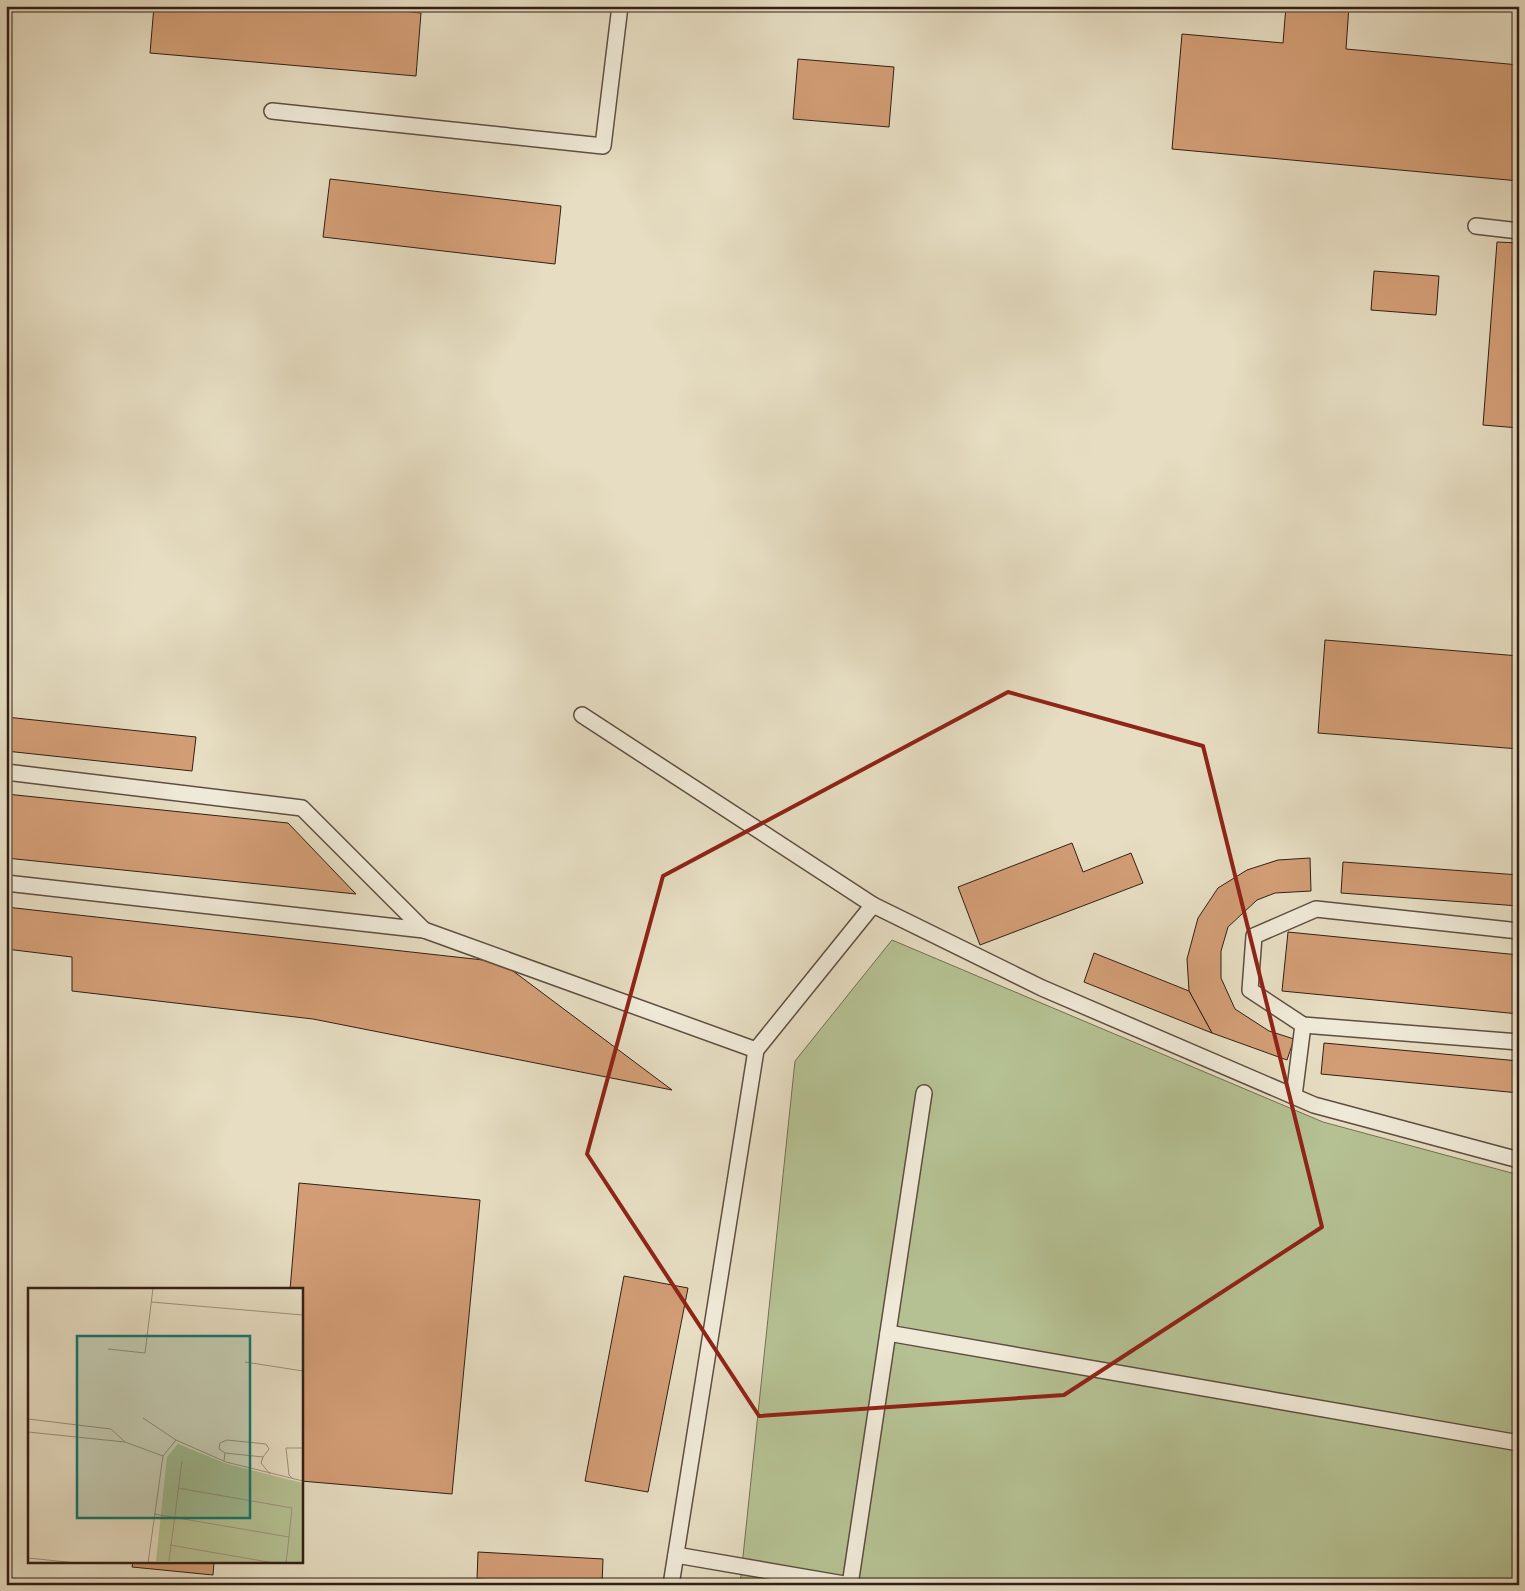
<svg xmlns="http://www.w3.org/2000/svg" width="1525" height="1591" viewBox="0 0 1525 1591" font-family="'EB Garamond',serif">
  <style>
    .green { fill: #b5c193; stroke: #747054 }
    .building { fill: #d29d75; stroke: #321f15 }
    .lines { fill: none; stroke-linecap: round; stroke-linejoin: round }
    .service-casing { stroke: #5f4e40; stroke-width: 18 }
    .service { stroke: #efe9d7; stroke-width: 15 }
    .marked { fill: none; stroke: #8f2418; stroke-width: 4; stroke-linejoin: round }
    .inset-road { fill: none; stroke: #9e917d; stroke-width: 1 }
    .view { fill: #0f766e; fill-opacity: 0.15; stroke: #0f766e; stroke-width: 2.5 }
    .inset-edge { fill: none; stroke: #321f15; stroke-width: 2.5 }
  </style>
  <rect width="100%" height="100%" fill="#e6ddc2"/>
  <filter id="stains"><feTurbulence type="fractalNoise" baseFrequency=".004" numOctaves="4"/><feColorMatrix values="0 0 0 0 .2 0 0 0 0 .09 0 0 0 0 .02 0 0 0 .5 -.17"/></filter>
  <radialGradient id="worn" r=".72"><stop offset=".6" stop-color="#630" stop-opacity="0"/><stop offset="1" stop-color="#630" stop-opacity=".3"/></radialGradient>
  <path class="green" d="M892,940L1323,1122L1519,1175V1585H740L795,1061Z"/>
  <g class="building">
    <path d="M154,6H347L421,13L416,76L150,53Z"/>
    <path d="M1286,6H1349L1346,49L1519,65V181L1172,149L1182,34L1283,43Z"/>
    <path d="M798,59L894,67L889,127L793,119Z"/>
    <path d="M330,179L561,206L555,264L323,237Z"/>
    <path d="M1497,242L1519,243V428L1483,425Z"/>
    <path d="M1374,271L1439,276L1436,315L1371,310Z"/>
    <path d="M1325,640L1519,656V749L1318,733Z"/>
    <path d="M6,717L196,737L192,771L6,751Z"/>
    <path d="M6,794L288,823L356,894L6,858Z"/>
    <path d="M1072,843L1083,872L1131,853L1143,883L980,945L958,887Z"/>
    <path d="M1310,858L1311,891L1275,893L1257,900L1228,927L1221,951V978L1235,1009L1269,1031L1294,1039L1287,1060L1212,1033L1189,991L1187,959L1198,918L1218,888L1247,870L1278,860Z"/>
    <path d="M1343,862L1519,875V906L1341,893Z"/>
    <path d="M6,907L501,962L672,1090L313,1019L72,991V957L6,949Z"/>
    <path d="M1288,932L1519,955V1014L1282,991Z"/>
    <path d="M1094,953L1189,991L1212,1033L1084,982Z"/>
    <path d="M1324,1043L1519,1061V1093L1321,1074Z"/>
    <path d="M299,1183L480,1200L452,1494L301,1481V1290H290Z"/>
    <path d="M624,1276L688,1288L648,1492L585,1481Z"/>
    <path d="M478,1552L603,1559L602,1585L477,1579Z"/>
    <path d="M133,1562H214L213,1575L132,1567Z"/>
  </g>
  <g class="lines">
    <g class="service-casing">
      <g id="service">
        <path d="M272,111L603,146L620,6"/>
        <path d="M1476,226L1519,231"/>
        <path d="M582,715L873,905"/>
        <path d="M6,772L302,808L424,930L756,1050"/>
        <path d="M6,883L424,930"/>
        <path d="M1519,931L1316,909L1254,936L1250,990L1303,1025L1519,1042"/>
        <path d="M1294,1096L1303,1025"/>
        <path d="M888,1333L1519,1443"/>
        <path d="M676,1555L850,1585"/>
        <path d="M671,1585L756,1050L873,905L1042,988L1314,1105L1519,1160"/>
        <path d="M850,1585L924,1093"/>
      </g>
    </g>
    <use href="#service" class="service"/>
  </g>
  <path class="marked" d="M1008,692L1203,746L1322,1227L1064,1395L759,1416L587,1154L663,876Z"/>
  <g transform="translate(28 1288)">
    <rect width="275" height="275" fill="#e6ddc2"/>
    <path d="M150,156L199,176L275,195V275L128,273L139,169Z" fill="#b5c193"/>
    <path class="inset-road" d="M123,14L275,27M80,61L117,65L125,0M217,74L275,83M115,130L148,152M0,131L83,141L97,154L135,168M0,144L97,154M235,169L233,175L242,186M196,173L197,165L191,161L192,155L199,152L238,156L241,161L235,169L197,165M265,191L261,187L258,160H275M150,200L264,220L261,249M126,226L261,249L258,275M142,257L246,275M0,270L49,275M141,273L154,173M120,275L135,168L148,152L198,174L275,193"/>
    <path class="view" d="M49,48H222V230H49Z"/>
    <rect width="275" height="275" class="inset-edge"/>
  </g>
  <rect width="1525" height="1591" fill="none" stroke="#e6ddc2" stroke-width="25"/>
  <rect x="8" y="8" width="1510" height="1576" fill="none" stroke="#321f15" stroke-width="2.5"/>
  <rect x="12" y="12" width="1500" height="1566" fill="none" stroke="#321f15"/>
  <rect width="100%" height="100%" filter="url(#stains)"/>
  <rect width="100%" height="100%" fill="url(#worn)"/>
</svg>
